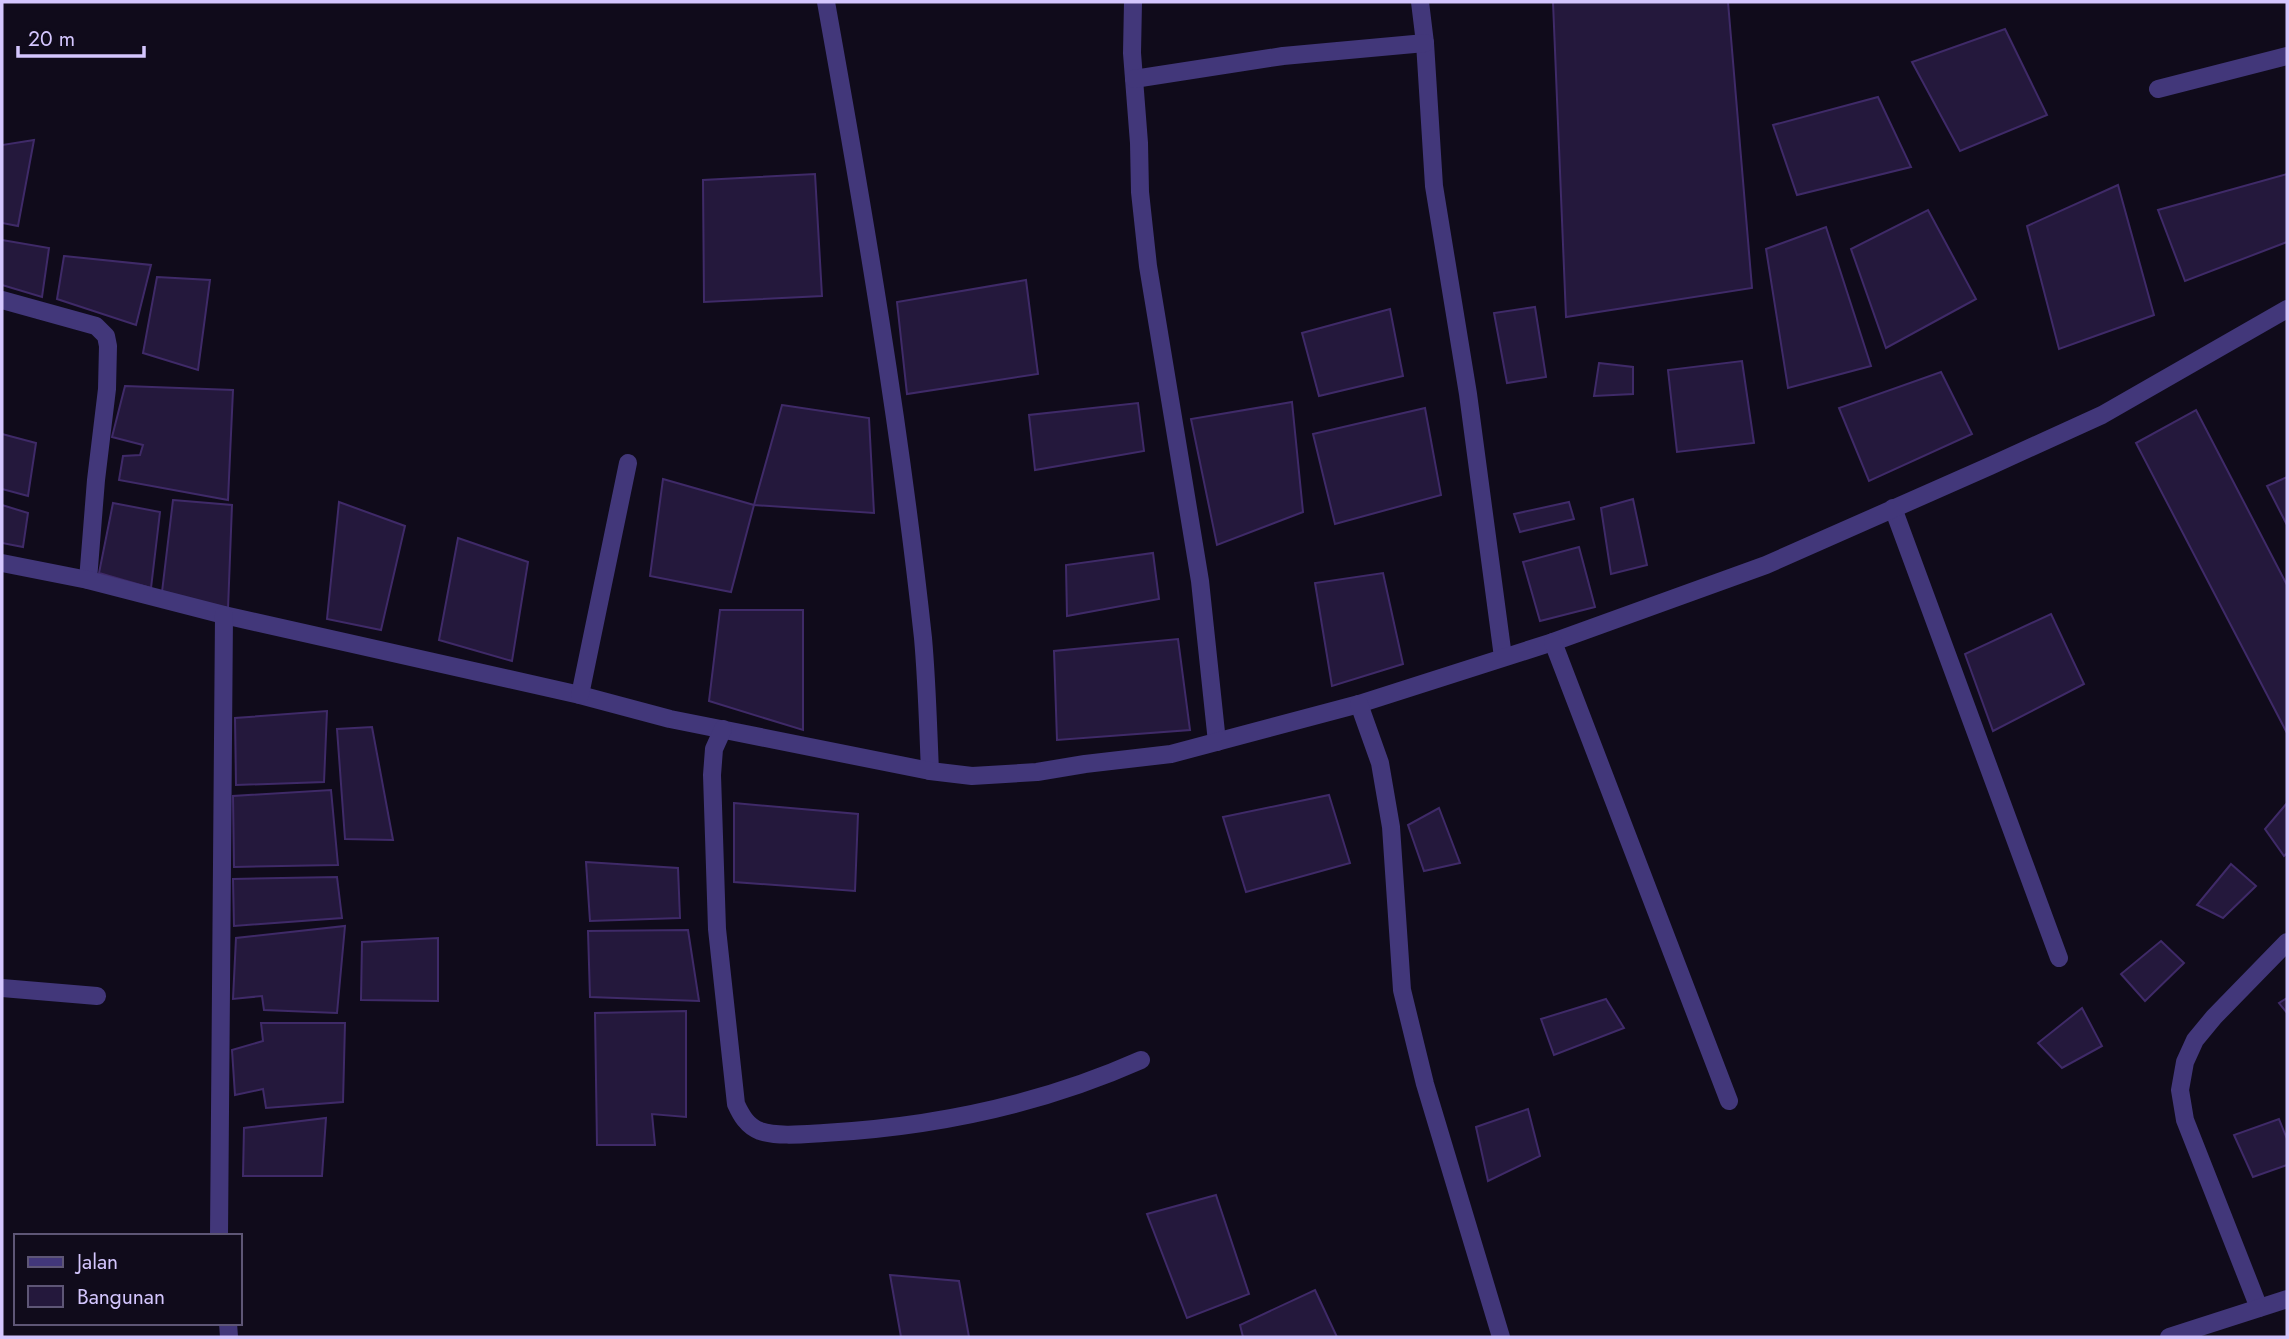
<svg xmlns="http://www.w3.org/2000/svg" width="2289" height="1339" viewBox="0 0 2289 1339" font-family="Jost,sans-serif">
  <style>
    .building { fill: #24183c; stroke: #3f2a68; stroke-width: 2 }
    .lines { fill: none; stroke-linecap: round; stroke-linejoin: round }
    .service { stroke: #42377a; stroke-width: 18 }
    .minor { stroke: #42377a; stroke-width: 18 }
    .tertiary { stroke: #42377a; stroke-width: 18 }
  </style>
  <rect width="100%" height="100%" fill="#100b1b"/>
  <g class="building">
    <path d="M1553,2H1728L1752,288L1566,317Z"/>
    <path d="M2005,29L2047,115L1960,151L1912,62Z"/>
    <path d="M1878,97L1911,167L1797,195L1773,125Z"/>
    <path d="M34,140L18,226L2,223V145Z"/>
    <path d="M815,174L822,296L704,302L703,180Z"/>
    <path d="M2287,174V242L2185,281L2158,210Z"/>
    <path d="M2118,185L2154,315L2059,349L2027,226Z"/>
    <path d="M1928,210L1976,299L1886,348L1851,249Z"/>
    <path d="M1826,227L1871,366L1788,388L1766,249Z"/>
    <path d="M2,240L49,248L42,297L2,285Z"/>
    <path d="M64,256L151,265L136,325L57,299Z"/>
    <path d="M157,277L210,280L198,370L143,353Z"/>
    <path d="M1026,280L1038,374L907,394L897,302Z"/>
    <path d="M1535,307L1546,377L1507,383L1494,313Z"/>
    <path d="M1390,309L1403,376L1319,396L1302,333Z"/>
    <path d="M1742,361L1754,443L1677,452L1668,370Z"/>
    <path d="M1599,363L1633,367V394L1594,396Z"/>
    <path d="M1941,372L1972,434L1869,481L1839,408Z"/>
    <path d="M125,386L233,390L228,500L119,480L123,456L140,455L143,445L112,437Z"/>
    <path d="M1292,402L1303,512L1217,545L1191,419Z"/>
    <path d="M1138,403L1144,451L1035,470L1029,415Z"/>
    <path d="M782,405L869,418L874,513L754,505Z"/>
    <path d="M1425,408L1441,495L1335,524L1313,434Z"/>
    <path d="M2196,410L2287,585V733L2136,443Z"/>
    <path d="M2,434L36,443L28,496L2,489Z"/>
    <path d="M2287,477V525L2267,486Z"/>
    <path d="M663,479L754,505L731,592L650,576Z"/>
    <path d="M1633,499L1647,565L1611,574L1601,508Z"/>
    <path d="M173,500L232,505L228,609L162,592Z"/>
    <path d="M339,502L405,526L381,630L327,619Z"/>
    <path d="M1569,502L1574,519L1520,532L1514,514Z"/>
    <path d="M113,503L160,512L151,588L99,573Z"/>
    <path d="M2,505L28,513L23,547L2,543Z"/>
    <path d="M458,538L528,562L512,661L439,640Z"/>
    <path d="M1579,547L1595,607L1540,621L1523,562Z"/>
    <path d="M1153,553L1159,599L1067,616L1066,565Z"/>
    <path d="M1383,573L1403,664L1332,686L1315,583Z"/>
    <path d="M720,610H803V730L709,701Z"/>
    <path d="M2051,614L2084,684L1993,731L1965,654Z"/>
    <path d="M1178,639L1190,730L1057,740L1054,651Z"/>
    <path d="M327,711L324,782L236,785L235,718Z"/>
    <path d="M372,727L393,840L345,839L337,729Z"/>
    <path d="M331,790L338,865L234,867L233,796Z"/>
    <path d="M1329,795L1350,863L1246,892L1223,817Z"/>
    <path d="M734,803L858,814L855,891L734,882Z"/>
    <path d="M2287,803V853L2284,856L2265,829Z"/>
    <path d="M1439,808L1460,863L1424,871L1408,825Z"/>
    <path d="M586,862L678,868L680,918L590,921Z"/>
    <path d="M2231,864L2256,886L2223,918L2197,905Z"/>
    <path d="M337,877L342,918L234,926L233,879Z"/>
    <path d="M345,926L337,1013L264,1010L262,996L233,999L236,938Z"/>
    <path d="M688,930L699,1001L590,997L588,931Z"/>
    <path d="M438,938V1001L361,1000L362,942Z"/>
    <path d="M2161,941L2184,963L2145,1001L2121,974Z"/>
    <path d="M2287,998V1013L2279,1003Z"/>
    <path d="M1606,999L1624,1028L1554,1055L1541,1019Z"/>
    <path d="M2082,1008L2102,1046L2062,1068L2038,1043Z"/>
    <path d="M686,1011V1117L652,1114L655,1145H597L595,1013Z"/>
    <path d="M261,1023H345L343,1102L266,1108L263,1089L235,1095L232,1050L263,1041Z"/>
    <path d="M1528,1109L1540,1156L1488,1181L1476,1127Z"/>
    <path d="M326,1118L322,1176H243L244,1128Z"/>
    <path d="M2279,1119L2287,1139V1165L2253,1177L2234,1135Z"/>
    <path d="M1216,1195L1249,1294L1187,1318L1147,1214Z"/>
    <path d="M890,1275L959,1281L969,1337H901Z"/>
    <path d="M1315,1290L1337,1337H1243L1240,1325Z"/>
  </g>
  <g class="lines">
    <path class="service" d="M2158,89L2287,56"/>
    <g class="minor">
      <path d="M826,2C864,213 900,425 923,638C927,682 928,727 930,771"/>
      <path d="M1133,2L1132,53L1139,143L1140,192L1148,266L1200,581L1217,742"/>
      <path d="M1420,2L1425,43L1434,186L1468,394L1503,657"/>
      <path d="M1134,79L1283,56L1425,43"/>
      <path d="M2,300L96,326L106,336L108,346L107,389L96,480L88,580"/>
      <path d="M1893,508L2059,958"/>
      <path d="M2,563L88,580L224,615L580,695L670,719L930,771L972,776L1037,772L1085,764L1171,754L1359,704L1553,642L1766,565L1990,466L2102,415L2287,309"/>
      <path d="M1553,642L1729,1101"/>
      <path d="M580,695L628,463"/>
      <path d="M1359,704L1380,763L1391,827L1402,990L1425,1084L1501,1337"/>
      <path d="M723,729L714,749L712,775L717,929L736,1104C741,1115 747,1126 760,1131C777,1137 806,1134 824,1133C932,1127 1042,1104 1141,1060"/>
      <path d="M2,988L97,996"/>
      <path d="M219,1236L224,615"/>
      <path d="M2259,1308L2185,1120L2180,1090L2185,1062L2195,1040L2214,1017L2287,942"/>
      <path d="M228,1323L229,1337"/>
    </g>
    <path class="tertiary" d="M2169,1337L2287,1299"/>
  </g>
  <rect width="2289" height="1339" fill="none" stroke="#d4c6fe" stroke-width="7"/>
  <rect x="14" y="1234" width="228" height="91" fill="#100b1b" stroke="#5e5676" stroke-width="2"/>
  <rect x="28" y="1257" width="35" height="10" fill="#42377a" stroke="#5e5676" stroke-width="2"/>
  <text x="77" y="1269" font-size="21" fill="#d4c6fe">Jalan</text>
  <rect x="28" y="1286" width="35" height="21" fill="#24183c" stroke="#5e5676" stroke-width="2"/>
  <text x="77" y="1304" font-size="21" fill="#d4c6fe">Bangunan</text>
  <path d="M18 46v10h126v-10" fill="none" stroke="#d4c6fe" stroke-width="3.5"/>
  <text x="28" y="46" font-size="21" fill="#d4c6fe" stroke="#100b1b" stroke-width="5" paint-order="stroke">20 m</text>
</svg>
